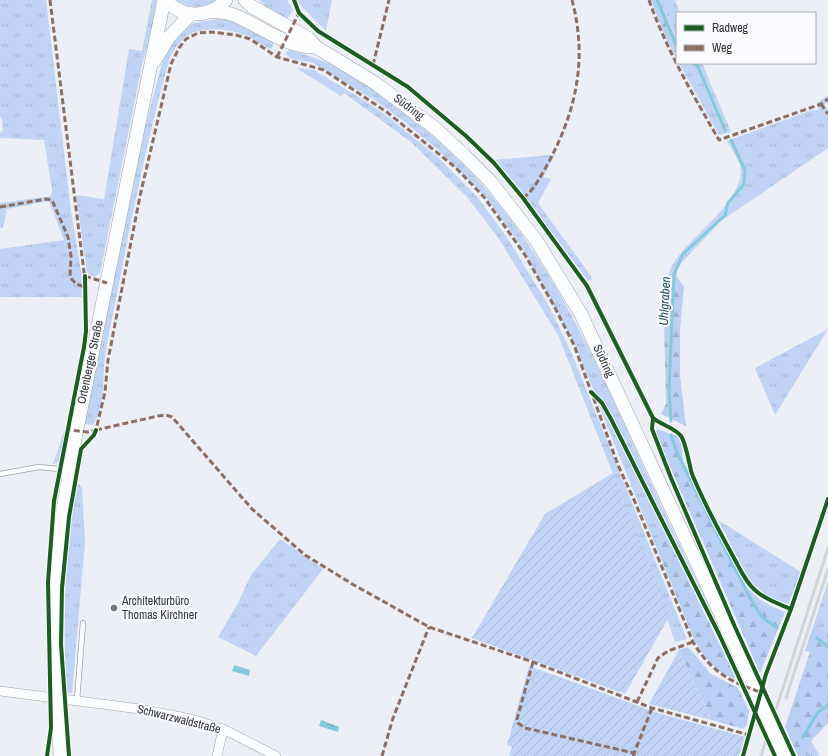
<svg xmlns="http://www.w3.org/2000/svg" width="828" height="756" viewBox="0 0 828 756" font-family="'Archivo Narrow',sans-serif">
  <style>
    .grass { fill: url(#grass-tufts) }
    .forest { fill: url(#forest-firs) }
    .garden { fill: url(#garden-furrows) }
    .water { fill: url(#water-ripples) }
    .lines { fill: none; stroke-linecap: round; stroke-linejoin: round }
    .stream { stroke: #85c9dd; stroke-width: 3 }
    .lane-casing { stroke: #a2a4a8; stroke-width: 6 }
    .street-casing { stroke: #a2a4a8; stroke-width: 10 }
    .secondary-casing { stroke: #a2a4a8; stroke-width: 14 }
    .lane { stroke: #fcfdfe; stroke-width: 4.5 }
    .street { stroke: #fcfdfe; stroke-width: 9 }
    .secondary { stroke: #fcfdfe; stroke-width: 13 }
    .rail { stroke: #d2d4d6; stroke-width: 3 }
    .secondary-bridge-casing { stroke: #a2a4a8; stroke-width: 14; stroke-linecap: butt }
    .secondary-bridge { stroke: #fcfdfe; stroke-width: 13 }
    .quiet { stroke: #8d6e63; stroke-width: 3; stroke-dasharray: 6 3; stroke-linecap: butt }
    .cycleway-casing { stroke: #fafbfe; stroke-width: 6 }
    .cycleway { stroke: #1b5e20; stroke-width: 4 }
    .poi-dot { fill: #74767b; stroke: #fafbfe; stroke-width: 1.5 }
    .labels { text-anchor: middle; stroke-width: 4; stroke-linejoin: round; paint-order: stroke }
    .street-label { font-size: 12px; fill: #33353a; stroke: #fafbfe }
    .poi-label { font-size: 12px; fill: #33353a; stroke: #fafbfe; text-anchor: start }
    .water-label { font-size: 13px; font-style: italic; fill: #28525e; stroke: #fafbfe }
  </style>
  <defs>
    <pattern id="grass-tufts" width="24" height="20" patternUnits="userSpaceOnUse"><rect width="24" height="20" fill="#c1d4f5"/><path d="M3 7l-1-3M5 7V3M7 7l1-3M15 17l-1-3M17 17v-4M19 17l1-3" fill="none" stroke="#a6b7d3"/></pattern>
    <pattern id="forest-firs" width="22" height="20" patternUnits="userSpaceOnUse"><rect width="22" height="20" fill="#b9cff3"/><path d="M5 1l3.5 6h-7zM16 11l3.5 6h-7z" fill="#a0b2d1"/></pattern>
    <pattern id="garden-furrows" width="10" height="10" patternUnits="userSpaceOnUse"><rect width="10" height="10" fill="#c1d4f5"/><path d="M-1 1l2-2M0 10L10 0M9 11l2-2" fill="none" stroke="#a6b7d3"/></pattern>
    <pattern id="water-ripples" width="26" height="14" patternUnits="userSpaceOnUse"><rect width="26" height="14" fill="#85c9dd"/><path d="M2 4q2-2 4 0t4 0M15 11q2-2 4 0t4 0" fill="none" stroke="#6da4b4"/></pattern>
  </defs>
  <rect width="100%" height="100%" fill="#eceff5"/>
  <g class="grass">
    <path d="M0,0H46L71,211L81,271L82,297H0V249L64,240L49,201L7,209L3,228H0V203L51,196L52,190L44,140L0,138V133L3,130L2,120L0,116Z"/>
    <path d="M152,0H156V14L142,65L100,273L94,277L87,272L76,195L104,199L129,49L142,51Z"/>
    <path d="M176,0H216C205,10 188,8 176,0Z"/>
    <path d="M259,0H287L293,10L286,20L269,9Z"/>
    <path d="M297,0H332L326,31L303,8Z"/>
    <path d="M661,0H675L680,13H677V41Z"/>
    <path d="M217,19L233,20L273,42V47L271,49C263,48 255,39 247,36C231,29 206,26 190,34C181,38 175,49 170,57C150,128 135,200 121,273C116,301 109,329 105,357C102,379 106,406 93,425L85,424L84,419L138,155L163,59L176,37L185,26L194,23Z"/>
    <path d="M677,43V59L669,46Z"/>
    <path d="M291,50C302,54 313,57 323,61C350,72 376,92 399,109C528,204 582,329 645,470C670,525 696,579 722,633L613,419L594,391L572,339L523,249L486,197L437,149L406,123L376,101L313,63L289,58L286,53L287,51Z"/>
    <path d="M679,63H702L731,132L719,135Z"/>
    <path d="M296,68L314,70L373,106L392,120L440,159L479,199L508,239L550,308L572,354L687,639L675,642L667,619L669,615L558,335L497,236L467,197L411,142L344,93L341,96Z"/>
    <path d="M828,95V102L824,105L828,111V148L721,221L683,261L677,270V277L668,276C670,272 671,266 674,262C690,237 740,204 741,171C741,161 731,149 727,141L812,110H819L817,103Z"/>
    <path d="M550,155H555L543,177L551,179L538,203L593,279L588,281L535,210L494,160Z"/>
    <path d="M828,329L775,415L755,368Z"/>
    <path d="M598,403L605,411L664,531L652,537Z"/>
    <path d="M65,429L67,430L60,461L53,464Z"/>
    <path d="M76,481L82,488L85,542L72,693H67C62,622 65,551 76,481Z"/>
    <path d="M718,520L801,572L788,605L762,594L752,585Z"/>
    <path d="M280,539L323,569L256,656L218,637L237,605L251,575Z"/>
    <path d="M828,581V633L814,624Z"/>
    <path d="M811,741L820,756H807Z"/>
  </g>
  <g class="forest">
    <path d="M651,0H661L677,43L669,46Z"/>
    <path d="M663,276L677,277L684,287L680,329V376L686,426L661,414L666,404Z"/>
    <path d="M658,429L678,437L682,446L683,461L744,583C759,601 764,604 785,612L760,673L655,432Z"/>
    <path d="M664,531L735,676L734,679C716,671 705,659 695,641L652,537Z"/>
    <path d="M814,624L828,633V723L811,741L807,756H798L785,727L810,652L805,651Z"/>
    <path d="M688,647L711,674L738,688L749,711L747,725L743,729L712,720L679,650Z"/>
  </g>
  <g class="garden">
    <path d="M613,473L670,615L625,694L472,638L545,514Z"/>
    <path d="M679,650L712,720L649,704Z"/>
    <path d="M529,666L658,713L745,737L739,756H509L512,747L507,745Z"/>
  </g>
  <g class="water">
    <path d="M234,665L250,670L249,676L232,671Z"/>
    <path d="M321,720L339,727L338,732L319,726Z"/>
  </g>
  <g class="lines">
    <g class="stream">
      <path d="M657,0L677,47"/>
      <path d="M692,63L698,67L725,130"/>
      <path d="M671,421L669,388L674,274L683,254L725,215L728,203L744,184L745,170L731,140"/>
      <path d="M671,435L678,455L749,596L761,616L777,628"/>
      <path d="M817,638L828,647"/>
      <path d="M803,737L818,712L828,705"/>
    </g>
    <g class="lane-casing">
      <g id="lane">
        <path d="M0,474L39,467L69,470"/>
        <path d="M77,700L83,623"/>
      </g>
    </g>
    <g class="street-casing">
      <g id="street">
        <path d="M0,691L140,709L191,719L223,729L276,756"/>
        <path d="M217,756L223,729"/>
      </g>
    </g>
    <g class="secondary-casing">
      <g id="secondary">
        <path d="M166,0C182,19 210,18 226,0"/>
        <path d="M245,0L251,6L308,38L316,47L375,83L435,128L464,155L490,181L536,240L581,314L728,630"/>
        <path d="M211,11C219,12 228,12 236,16C262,27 287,48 316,47"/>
        <path d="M155,60L169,37L191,14"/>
        <path d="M60,756L55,585L61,521L75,439L164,0"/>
      </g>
    </g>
    <use href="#lane" class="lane"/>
    <use href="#street" class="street"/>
    <use href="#secondary" class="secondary"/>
    <g class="rail">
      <path d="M786,698L828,569"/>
      <path d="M761,756L828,548"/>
    </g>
    <g class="secondary-bridge-casing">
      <path id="secondary-bridge" d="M728,630L785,756"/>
    </g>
    <use href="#secondary-bridge" class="secondary-bridge"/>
    <g class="quiet">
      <path d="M50,0L85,280"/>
      <path d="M649,0C666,49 693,95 719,140L821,104L828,99"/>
      <path d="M277,57L299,13"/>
      <path d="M373,65L389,0"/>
      <path d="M821,104L828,114"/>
      <path d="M523,198C534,190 539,179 546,167C576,113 588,60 572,0"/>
      <path d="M0,207L46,199L52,200L68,237L71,256L70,277L76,284L85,287"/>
      <path d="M85,276L107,283"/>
      <path d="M70,426L69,430L88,432L96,430L105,392L108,360L140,196L171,64L179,48L186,39L198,33L211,32L236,35L250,39L277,57L324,70L388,113L455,167L484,197L525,255L553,304L574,345L618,465L635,502L693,642C709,669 730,683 761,692"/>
      <path d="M96,430L158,416L166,415L172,417L252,509L305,555L354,585L429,627L533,662L652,708L749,735"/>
      <path d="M533,662L517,719L518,723L525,728L634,753"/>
      <path d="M637,702L658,658L668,651L693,642"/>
      <path d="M382,756L393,718L429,627"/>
      <path d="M633,756L652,708"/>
    </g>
    <g class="cycleway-casing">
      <g id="cycleway">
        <path d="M294,0L299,13L318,31L408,87L466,136L494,163L523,198L587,286L653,418C660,424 676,429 681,436C686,443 689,464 692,474C704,503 719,531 734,558C740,569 746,583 756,591C766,600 779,604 791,609"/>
        <path d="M591,392L602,403L611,419L719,634L775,756"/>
        <path d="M653,418L652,429L671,478L735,627L794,756"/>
        <path d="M47,756L51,728L48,582L54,501L84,347L86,331L85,276"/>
        <path d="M69,756L61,644L62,588L69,517L81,449L94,435L96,430"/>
        <path d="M743,756L766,674L791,609L828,499"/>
      </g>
    </g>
    <use href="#cycleway" class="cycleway"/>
  </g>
  <circle class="poi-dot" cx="114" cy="608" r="4"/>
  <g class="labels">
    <g class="street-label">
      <text transform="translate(409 107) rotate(37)" y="4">Südring</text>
      <text transform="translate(604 361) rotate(65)" y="4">Südring</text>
      <text transform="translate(90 362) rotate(-78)" y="4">Ortenberger Straße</text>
      <text transform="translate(179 719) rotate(14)" y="4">Schwarzwaldstraße</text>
    </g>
    <g class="poi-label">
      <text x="122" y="605">Architekturbüro<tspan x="122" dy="14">Thomas Kirchner</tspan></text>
    </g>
    <g class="water-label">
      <text transform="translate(664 301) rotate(-87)" y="5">Uhlgraben</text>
    </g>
  </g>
  <rect x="676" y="12" width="140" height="52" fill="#fafbfe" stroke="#aaacb0"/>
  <rect x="684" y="25" width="20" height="6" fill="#1b5e20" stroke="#aaacb0"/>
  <text x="712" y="32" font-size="12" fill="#33353a">Radweg</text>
  <rect x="684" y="45" width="20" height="6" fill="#8d6e63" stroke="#aaacb0"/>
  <text x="712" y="52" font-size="12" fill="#33353a">Weg</text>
</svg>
